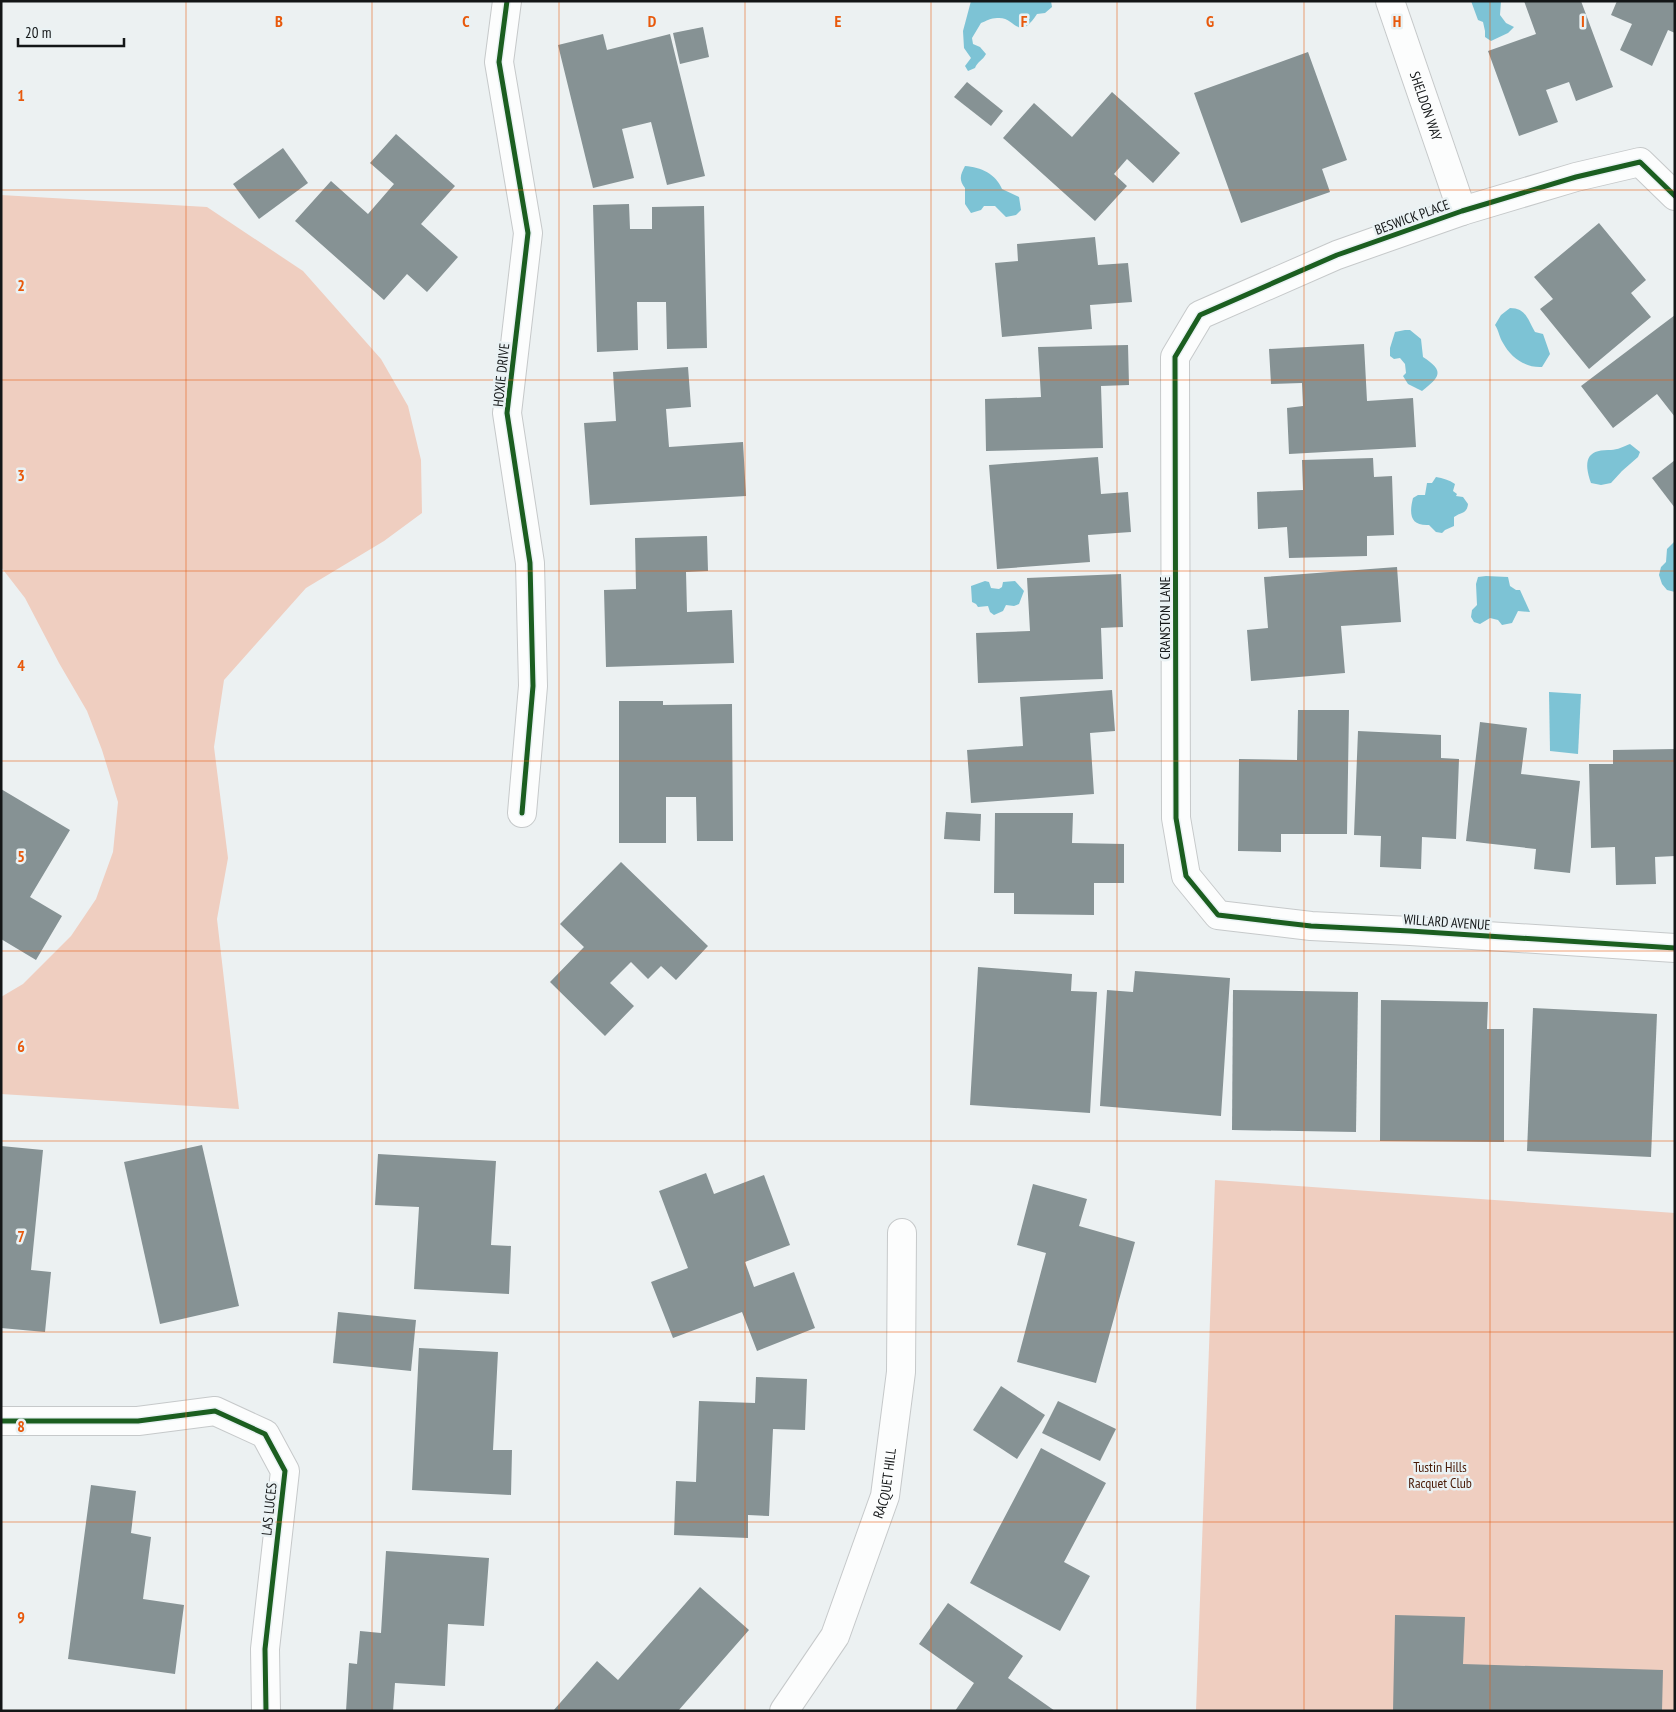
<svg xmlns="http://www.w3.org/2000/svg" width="1676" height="1712" viewBox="0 0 1676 1712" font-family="'PT Sans Narrow',sans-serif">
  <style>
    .green { fill: #efcec0 }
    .water { fill: #7dc3d5 }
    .building { fill: #869294 }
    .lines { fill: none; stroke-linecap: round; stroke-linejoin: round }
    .minor-casing { stroke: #c6c9ca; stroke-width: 30 }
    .minor { stroke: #fcfdfd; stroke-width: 28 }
    .cycleway-casing { stroke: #eaf2f4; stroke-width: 8 }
    .cycleway { stroke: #1b5e20; stroke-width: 5 }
    .grid { fill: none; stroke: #e8590c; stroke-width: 1; stroke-opacity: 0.55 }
    .labels { text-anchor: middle; stroke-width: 5; stroke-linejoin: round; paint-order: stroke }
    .street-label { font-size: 14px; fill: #131617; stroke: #eaf2f4 }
    .park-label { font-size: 14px; fill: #481a06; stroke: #eaf2f4 }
    .grid-label { font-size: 16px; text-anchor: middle; font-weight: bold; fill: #e8590c; stroke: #eaf2f4; stroke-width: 5; stroke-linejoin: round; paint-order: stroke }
  </style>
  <rect width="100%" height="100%" fill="#ecf1f2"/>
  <g class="green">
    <path d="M1,195L207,207L303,271L381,359L408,406L421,460L422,513L384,541L306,588L224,680L214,747L228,858L217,919L239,1109L1,1094V997L23,984L71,936L96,899L113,852L118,802L102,750L87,711L59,663L25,598L1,567Z"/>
    <path d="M1215,1180L1675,1213V1711H1196Z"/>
  </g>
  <g class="water">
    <path d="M971,1H1051L1052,7L1045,13L1037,14C1017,44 1017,16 997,18C991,18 986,21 981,23L972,38L973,44L980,47L986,54C983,60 977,62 975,68L968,71L965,66L971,58L964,48L963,31Z"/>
    <path d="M1471,1H1501L1500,15L1506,23L1514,27L1508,33L1491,41L1485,37V31L1483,22L1478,20Z"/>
    <path d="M965,166C981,167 996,174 1002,189L1019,197L1021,210L1016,215L1006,217L995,206H984L981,210L971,213L965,204V188C958,179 961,174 965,166Z"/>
    <path d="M1510,308C1526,308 1528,320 1535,332L1543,334L1550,354L1542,367C1526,368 1511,358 1503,343C1499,337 1499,331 1495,325L1501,315Z"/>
    <path d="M1405,330H1410L1421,339L1423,357C1445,371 1440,377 1422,391L1408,384L1403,376L1406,373L1405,364L1400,358L1394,359L1390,356V348L1395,332Z"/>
    <path d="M1630,444L1640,452L1638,457L1622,471L1611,483L1601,485L1591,483C1583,460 1587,449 1611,450C1617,450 1625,446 1630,444Z"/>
    <path d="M1436,477C1443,478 1449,480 1455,484L1453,491L1457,494L1456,496L1463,497L1468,504C1467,514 1461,512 1454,517V526L1445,530L1442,533L1436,532L1429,525C1410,526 1409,514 1413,498L1418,495H1425L1427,483H1432Z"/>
    <path d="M1675,541V592L1667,590L1662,584L1659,575L1661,567L1666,562L1667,549Z"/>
    <path d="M1486,576L1508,577L1510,586L1516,590H1520L1530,612L1518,611L1512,623L1502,625L1498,620L1490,618L1480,624L1474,622L1471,617L1472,610L1477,605L1476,584L1478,577Z"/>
    <path d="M985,581L989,582L991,588L999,589L1002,587L1003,582L1015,581L1024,591L1019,604L1014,606L1006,605L1003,611L994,615L990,612L988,606L978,607L976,604L972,602L971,586Z"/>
    <path d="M1549,692L1581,694L1578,754L1550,751Z"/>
  </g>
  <g class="building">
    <path d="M1524,1H1581L1613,87L1576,101L1569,82L1546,90L1558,122L1519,136L1488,51L1536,34Z"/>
    <path d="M1617,1H1675V33L1668,30L1652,66L1620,50L1632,24L1611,15Z"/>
    <path d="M703,27L709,57L680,64L673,33Z"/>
    <path d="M603,34L607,50L670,34L705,176L667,185L651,122L622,129L634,178L593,188L558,45Z"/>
    <path d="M1308,52L1347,160L1322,169L1330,192L1241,223L1194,93Z"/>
    <path d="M967,82L1003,111L991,126L954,97Z"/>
    <path d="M1112,92L1180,153L1153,183L1127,159L1114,174L1127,186L1095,221L1003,138L1034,103L1072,137Z"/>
    <path d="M396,134L455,186L421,224L458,257L427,292L407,274L384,300L295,221L331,181L368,214L394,184L370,163Z"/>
    <path d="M283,148L308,183L259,219L233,184Z"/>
    <path d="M629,204L630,229H652V207L704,206L707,348L667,349L666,302H637L638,350L597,352L593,205Z"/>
    <path d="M1599,223L1646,280L1631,293L1651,317L1589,369L1540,309L1553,299L1534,277Z"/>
    <path d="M1095,237L1098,265L1128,263L1132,302L1090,305L1092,329L1002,337L995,263L1018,261L1017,244Z"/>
    <path d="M1675,315V417L1657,394L1613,428L1581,386Z"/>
    <path d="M1364,344L1367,401L1413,398L1416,447L1289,454L1287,408L1303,406L1302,383L1271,384L1269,349Z"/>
    <path d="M1128,345L1129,385L1101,386L1103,448L986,451L985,399L1041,397L1038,347Z"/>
    <path d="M688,367L691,407L666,409L669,447L743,442L746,496L590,505L584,423L616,421L613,372Z"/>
    <path d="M1098,457L1101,494L1128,492L1131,532L1088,535L1090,562L997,569L989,465Z"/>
    <path d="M1373,458L1374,477L1392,476L1394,535L1367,536V556L1289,558L1287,527L1258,529L1257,492L1303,490L1302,460Z"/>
    <path d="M1675,460V508L1652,478Z"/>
    <path d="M707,536L708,571L686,572L687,612L732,610L734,663L606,667L604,590L636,589L635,538Z"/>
    <path d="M1397,567L1401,622L1341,626L1345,673L1251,681L1247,630L1268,628L1264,577Z"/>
    <path d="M1121,574L1123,627L1101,628L1103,679L978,683L976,633L1030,631L1027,578Z"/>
    <path d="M1112,690L1115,731L1090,733L1094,794L971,803L967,750L1023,746L1020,697Z"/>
    <path d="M619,701H663V705L732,704L733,841H697L696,797H666V843H619Z"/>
    <path d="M1298,710H1349L1347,834H1281V852L1238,851L1239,759L1297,760Z"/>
    <path d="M1480,722L1527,728L1521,774L1580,781L1570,873L1534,869L1536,849L1466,841Z"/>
    <path d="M1358,731L1441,735V758L1459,759L1456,839L1422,837L1421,869L1380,867L1381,836L1354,835Z"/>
    <path d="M1675,749V856L1655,857L1656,884L1616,885L1615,847L1591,848L1589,764H1613V750Z"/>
    <path d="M1,789L70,830L30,897L62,916L36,960L1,939Z"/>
    <path d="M946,812L981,814L980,841L944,839Z"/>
    <path d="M995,813H1073L1072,843L1124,844V883H1094V915L1014,914V893H994Z"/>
    <path d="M621,862L708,946L676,980L661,966L648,979L631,962L610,983L634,1006L605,1036L550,982L584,947L560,924Z"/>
    <path d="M978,967L1072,974L1071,991L1097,992L1090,1113L970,1105Z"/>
    <path d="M1135,971L1230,978L1221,1116L1100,1106L1107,990L1133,992Z"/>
    <path d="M1233,990L1358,992L1356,1132L1232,1130Z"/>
    <path d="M1381,1000L1488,1002L1487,1029H1504V1142L1380,1141Z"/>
    <path d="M1533,1008L1657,1014L1651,1157L1527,1151Z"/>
    <path d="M202,1145L239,1306L160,1324L124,1162Z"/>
    <path d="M1,1146L43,1150L31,1270L51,1272L45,1332L1,1328Z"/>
    <path d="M378,1154L496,1161L491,1245L511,1246L509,1294L414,1289L419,1207L375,1205Z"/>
    <path d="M706,1173L714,1194L764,1175L790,1245L745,1262L754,1287L794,1272L815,1328L757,1351L742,1312L673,1338L651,1282L688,1268L659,1191Z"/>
    <path d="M1033,1184L1087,1199L1079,1226L1135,1242L1096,1383L1017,1362L1046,1253L1017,1245Z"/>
    <path d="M338,1312L416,1320L411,1371L333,1363Z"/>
    <path d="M419,1348L498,1352L493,1450H512L511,1495L412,1490Z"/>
    <path d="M756,1377L807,1379L805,1430L773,1429L769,1516L748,1515V1538L674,1535L676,1481L696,1482L699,1401L755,1403Z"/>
    <path d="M1001,1386L1045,1415L1017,1459L973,1430Z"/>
    <path d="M1058,1401L1116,1429L1100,1461L1042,1433Z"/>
    <path d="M1041,1448L1106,1483L1064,1562L1090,1576L1060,1631L970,1583Z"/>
    <path d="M91,1485L136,1491L131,1533L151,1537L143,1599L184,1605L175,1674L68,1659Z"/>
    <path d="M386,1551L489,1558L484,1626L448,1624L445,1686L395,1683L393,1711H346L349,1663L357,1664L360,1631L381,1633Z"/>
    <path d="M700,1587L749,1630L678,1711H553L597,1661L618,1680Z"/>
    <path d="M948,1603L1023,1656L1008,1678L1055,1711H955L974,1683L919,1644Z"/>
    <path d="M1395,1615L1465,1617L1463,1664L1663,1670L1662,1711H1393Z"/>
  </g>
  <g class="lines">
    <g class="minor-casing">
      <g id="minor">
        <path d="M507,1L499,62L528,233L507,413L530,563L533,686L522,813"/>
        <path id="s1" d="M1390,1L1462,211"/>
        <path d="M1675,196L1640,162L1576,177L1462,211L1337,255L1200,315L1175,357L1176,818L1186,876L1218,915L1311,926L1410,931L1675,948"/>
        <path d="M1,1421H138L215,1411L265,1434L285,1471L265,1649L266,1711"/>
        <path id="s2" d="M784,1711L835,1636L885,1496L901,1372L902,1233"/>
      </g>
    </g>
    <use href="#minor" class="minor"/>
    <g class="cycleway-casing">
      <g id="cycleway">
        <path d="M507,1L499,62L528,233L507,413L530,563L533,686L522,813"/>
        <path d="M1675,196L1640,162L1576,177L1462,211L1337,255L1200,315L1175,357L1176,818L1186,876L1218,915L1311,926L1410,931L1675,948"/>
        <path d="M1,1421H138L215,1411L265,1434L285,1471L265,1649L266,1711"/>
      </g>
    </g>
    <use href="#cycleway" class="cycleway"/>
  </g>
  <path class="grid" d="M186,1V1711M372,1V1711M559,1V1711M745,1V1711M931,1V1711M1117,1V1711M1304,1V1711M1490,1V1711M1,190H1675M1,380H1675M1,571H1675M1,761H1675M1,951H1675M1,1141H1675M1,1332H1675M1,1522H1675"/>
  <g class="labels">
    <g class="street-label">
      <text dy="5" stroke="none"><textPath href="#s1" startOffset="111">SHELDON WAY</textPath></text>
      <text transform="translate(1412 217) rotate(-20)" y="5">BESWICK PLACE</text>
      <text transform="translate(501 375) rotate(-84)" y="5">HOXIE DRIVE</text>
      <text transform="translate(1165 618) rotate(-90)" y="5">CRANSTON LANE</text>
      <text transform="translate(1447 922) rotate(4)" y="5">WILLARD AVENUE</text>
      <text dy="5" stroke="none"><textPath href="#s2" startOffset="252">RACQUET HILL</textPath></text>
      <text transform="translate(269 1509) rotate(-84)" y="5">LAS LUCES</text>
    </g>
    <g class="park-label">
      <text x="1440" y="1472">Tustin Hills<tspan x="1440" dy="16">Racquet Club</tspan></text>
    </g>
  </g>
  <g class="grid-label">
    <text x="279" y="27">B</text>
    <text x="466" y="27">C</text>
    <text x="652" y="27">D</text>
    <text x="838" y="27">E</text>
    <text x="1024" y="27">F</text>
    <text x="1210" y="27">G</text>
    <text x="1397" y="27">H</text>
    <text x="1583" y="27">I</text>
    <text x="21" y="101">1</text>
    <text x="21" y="291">2</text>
    <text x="21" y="481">3</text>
    <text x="21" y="671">4</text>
    <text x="21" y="862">5</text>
    <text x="21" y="1052">6</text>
    <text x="21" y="1242">7</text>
    <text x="21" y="1432">8</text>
    <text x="21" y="1623">9</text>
  </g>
  <rect width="1676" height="1712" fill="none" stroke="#131617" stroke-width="5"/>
  <path d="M18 38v8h106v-8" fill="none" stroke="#131617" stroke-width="2.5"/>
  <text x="25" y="38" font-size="15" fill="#131617" stroke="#eaf2f4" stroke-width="4" paint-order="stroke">20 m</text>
</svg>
